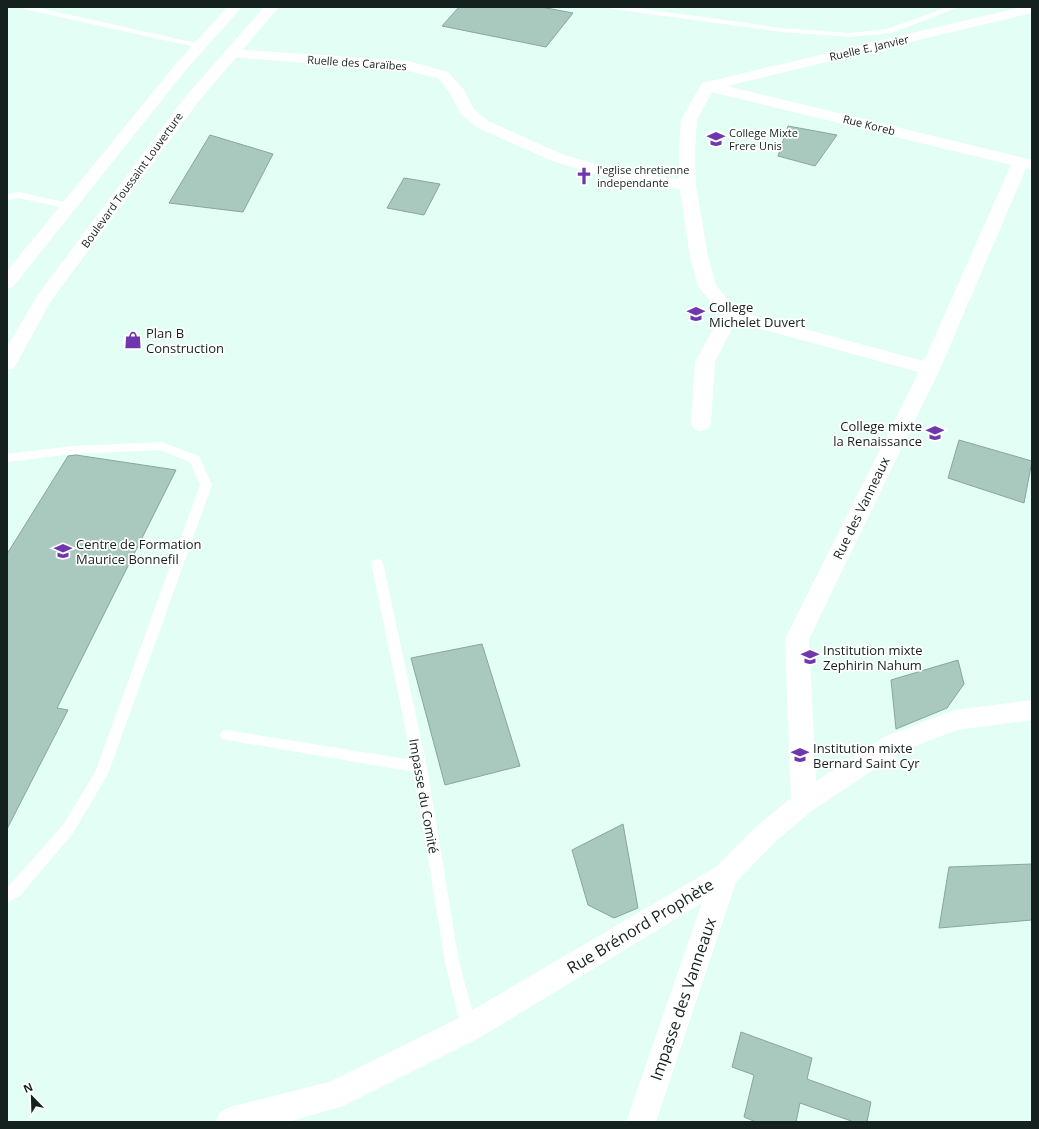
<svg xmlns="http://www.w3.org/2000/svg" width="1039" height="1129" viewBox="0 0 1039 1129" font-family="'Open Sans',sans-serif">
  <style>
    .building { fill: #a9c9bf; stroke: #87a79c }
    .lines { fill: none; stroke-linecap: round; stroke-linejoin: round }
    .service { fill: #fff; fill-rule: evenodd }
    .minor { fill: #fff; fill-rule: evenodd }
    .secondary { fill: #fff; fill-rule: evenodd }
    .labels { text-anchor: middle; stroke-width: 3.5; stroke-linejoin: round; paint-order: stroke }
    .far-street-label { font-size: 11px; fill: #15211e; stroke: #fff }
    .far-poi-label { font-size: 11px; fill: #15211e; stroke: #fff; text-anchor: start }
    .poi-label { font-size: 13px; fill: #15211e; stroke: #fff; text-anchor: start }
    .street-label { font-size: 13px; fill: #15211e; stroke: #fff }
    .near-street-label { font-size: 16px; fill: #15211e; stroke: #fff }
  </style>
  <rect width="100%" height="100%" fill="#e3fef5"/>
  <g class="building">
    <path d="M459,7H541L573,13L546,47L442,26Z"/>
    <path d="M788,126L837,135L815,166L778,156Z"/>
    <path d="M210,135L273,154L243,212L169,203Z"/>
    <path d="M404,178L440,184L424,215L387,208Z"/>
    <path d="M959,440L1032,461L1024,503L948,478Z"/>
    <path d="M76,455L176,470L57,708L68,710L7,829V554L68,456Z"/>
    <path d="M482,644L520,766L445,785L411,658Z"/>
    <path d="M958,660L964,684L947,708L896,729L891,680Z"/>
    <path d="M623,824L638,908L614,918L588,905L572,850Z"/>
    <path d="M1032,864V920L939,928L949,867Z"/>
    <path d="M741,1032L812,1058L807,1079L871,1102L867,1122H854L800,1103L796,1122H756L744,1117L754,1075L732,1067Z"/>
  </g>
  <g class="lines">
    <g class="service">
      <path d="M20,7H35L200,44L204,46L200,48L24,9Z"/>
      <path d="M609,7H630L782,28L850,33L887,29L948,7H959L891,33L850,37L782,32L613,9Z"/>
      <path d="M19,192L72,204L74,206L69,209L19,198L7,200V194Z"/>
      <path d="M161,442L199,456L212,485L108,774L73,833L20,896L7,903V888L63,825L95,772L200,485L190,462L160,450L73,454L7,462V454L73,446Z"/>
      <path d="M377,559L381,560L383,563L427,767L459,962L477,1028L474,1033L469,1035L464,1033L461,1028L445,962L414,772L227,740L222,739L220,735L222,731L227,730L412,760L371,563L373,560Z"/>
    </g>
    <path class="minor" d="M1022,7H1032V13L727,86L1032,160V170L1026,168L940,369L809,639L816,781L884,737L946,713L955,710L1032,700V720L957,730L902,751L813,810L775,842L736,882L656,1122H626L702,903L479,1038L343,1106L288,1122H215L220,1112L230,1107L329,1082L459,1018L716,867L757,826L791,798L785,639L919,372L735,322L715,362L711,424L708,429L701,431L694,429L691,424L695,362L721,315L698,286L690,257L680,189L623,182L552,161L476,127L461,114L449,92L438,78L408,71L231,57L226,56L224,53L226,50L231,49L408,61L448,72L464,90L474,109L488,121L564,155L624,172L679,179V150L681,120L702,83ZM712,92L1011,165L924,361L737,311L716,285L708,257L696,185L695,150L697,120Z"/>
    <g class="secondary">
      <path d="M227,7H242L185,71L13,287L7,289V271L175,65Z"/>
      <path d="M264,7H279L198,102L51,301L14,368L7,370V347L37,296L186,96Z"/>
    </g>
  </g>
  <defs>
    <g id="school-bare" transform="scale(1.38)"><path d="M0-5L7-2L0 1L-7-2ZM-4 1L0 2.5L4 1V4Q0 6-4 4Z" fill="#6f37ad" stroke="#fff" stroke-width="2.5" paint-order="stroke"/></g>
    <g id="church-bare" transform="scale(1.38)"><path d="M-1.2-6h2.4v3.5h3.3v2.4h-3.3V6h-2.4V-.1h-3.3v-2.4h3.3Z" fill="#6f37ad" stroke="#fff" stroke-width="2.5" paint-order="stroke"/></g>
    <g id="shop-bare" transform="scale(1.38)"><path d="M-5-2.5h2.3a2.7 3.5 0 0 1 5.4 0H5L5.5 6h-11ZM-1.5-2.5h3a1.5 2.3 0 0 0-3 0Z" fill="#6f37ad" stroke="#fff" stroke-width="2.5" paint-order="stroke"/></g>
    <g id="university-bare" transform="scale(1.38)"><path d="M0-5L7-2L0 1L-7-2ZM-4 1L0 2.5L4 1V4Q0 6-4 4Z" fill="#6f37ad" stroke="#fff" stroke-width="2.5" paint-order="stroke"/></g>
  </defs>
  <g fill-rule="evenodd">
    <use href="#school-bare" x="716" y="139"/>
    <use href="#church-bare" x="584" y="176"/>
    <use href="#school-bare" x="696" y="314"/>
    <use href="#shop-bare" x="133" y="340"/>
    <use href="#school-bare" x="935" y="433"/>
    <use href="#university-bare" x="63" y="551"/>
    <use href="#school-bare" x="810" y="657"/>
    <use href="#school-bare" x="800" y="755"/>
  </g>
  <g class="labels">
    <g class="far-street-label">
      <text transform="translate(869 48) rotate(-13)" y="4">Ruelle E. Janvier</text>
      <text transform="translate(357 63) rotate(4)" y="4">Ruelle des Caraïbes</text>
      <text transform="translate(869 125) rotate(14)" y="4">Rue Koreb</text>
      <text transform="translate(132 180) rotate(-54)" y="4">Boulevard Toussaint Louverture</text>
    </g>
    <g class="far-poi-label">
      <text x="729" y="137">College Mixte<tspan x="729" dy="13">Frere Unis</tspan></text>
      <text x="597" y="174">l'eglise chretienne<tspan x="597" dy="13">independante</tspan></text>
    </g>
    <g class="poi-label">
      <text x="709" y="312">College<tspan x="709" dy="15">Michelet Duvert</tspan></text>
      <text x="146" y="338">Plan B<tspan x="146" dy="15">Construction</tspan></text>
      <text x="922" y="431" text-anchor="end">College mixte<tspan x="922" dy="15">la Renaissance</tspan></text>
      <text x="76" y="549">Centre de Formation<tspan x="76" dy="15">Maurice Bonnefil</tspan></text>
      <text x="823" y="655">Institution mixte<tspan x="823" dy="15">Zephirin Nahum</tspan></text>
      <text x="813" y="753">Institution mixte<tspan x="813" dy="15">Bernard Saint Cyr</tspan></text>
    </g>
    <g class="street-label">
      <text transform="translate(861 508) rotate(-64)" y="5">Rue des Vanneaux</text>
      <text transform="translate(424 796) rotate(80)" y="5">Impasse du Comité</text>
    </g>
    <g class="near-street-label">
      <text transform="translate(640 926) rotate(-31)" y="6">Rue Brénord Prophète</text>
      <text transform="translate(683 999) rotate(-71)" y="6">Impasse des Vanneaux</text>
    </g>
  </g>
  <rect width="1039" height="1129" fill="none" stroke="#15211e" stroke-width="16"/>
  <g transform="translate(32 1097) rotate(337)" stroke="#ffffff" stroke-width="3" paint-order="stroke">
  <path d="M0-3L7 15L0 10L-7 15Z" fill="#15211e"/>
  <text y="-6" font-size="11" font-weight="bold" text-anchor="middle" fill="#15211e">N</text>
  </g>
</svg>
